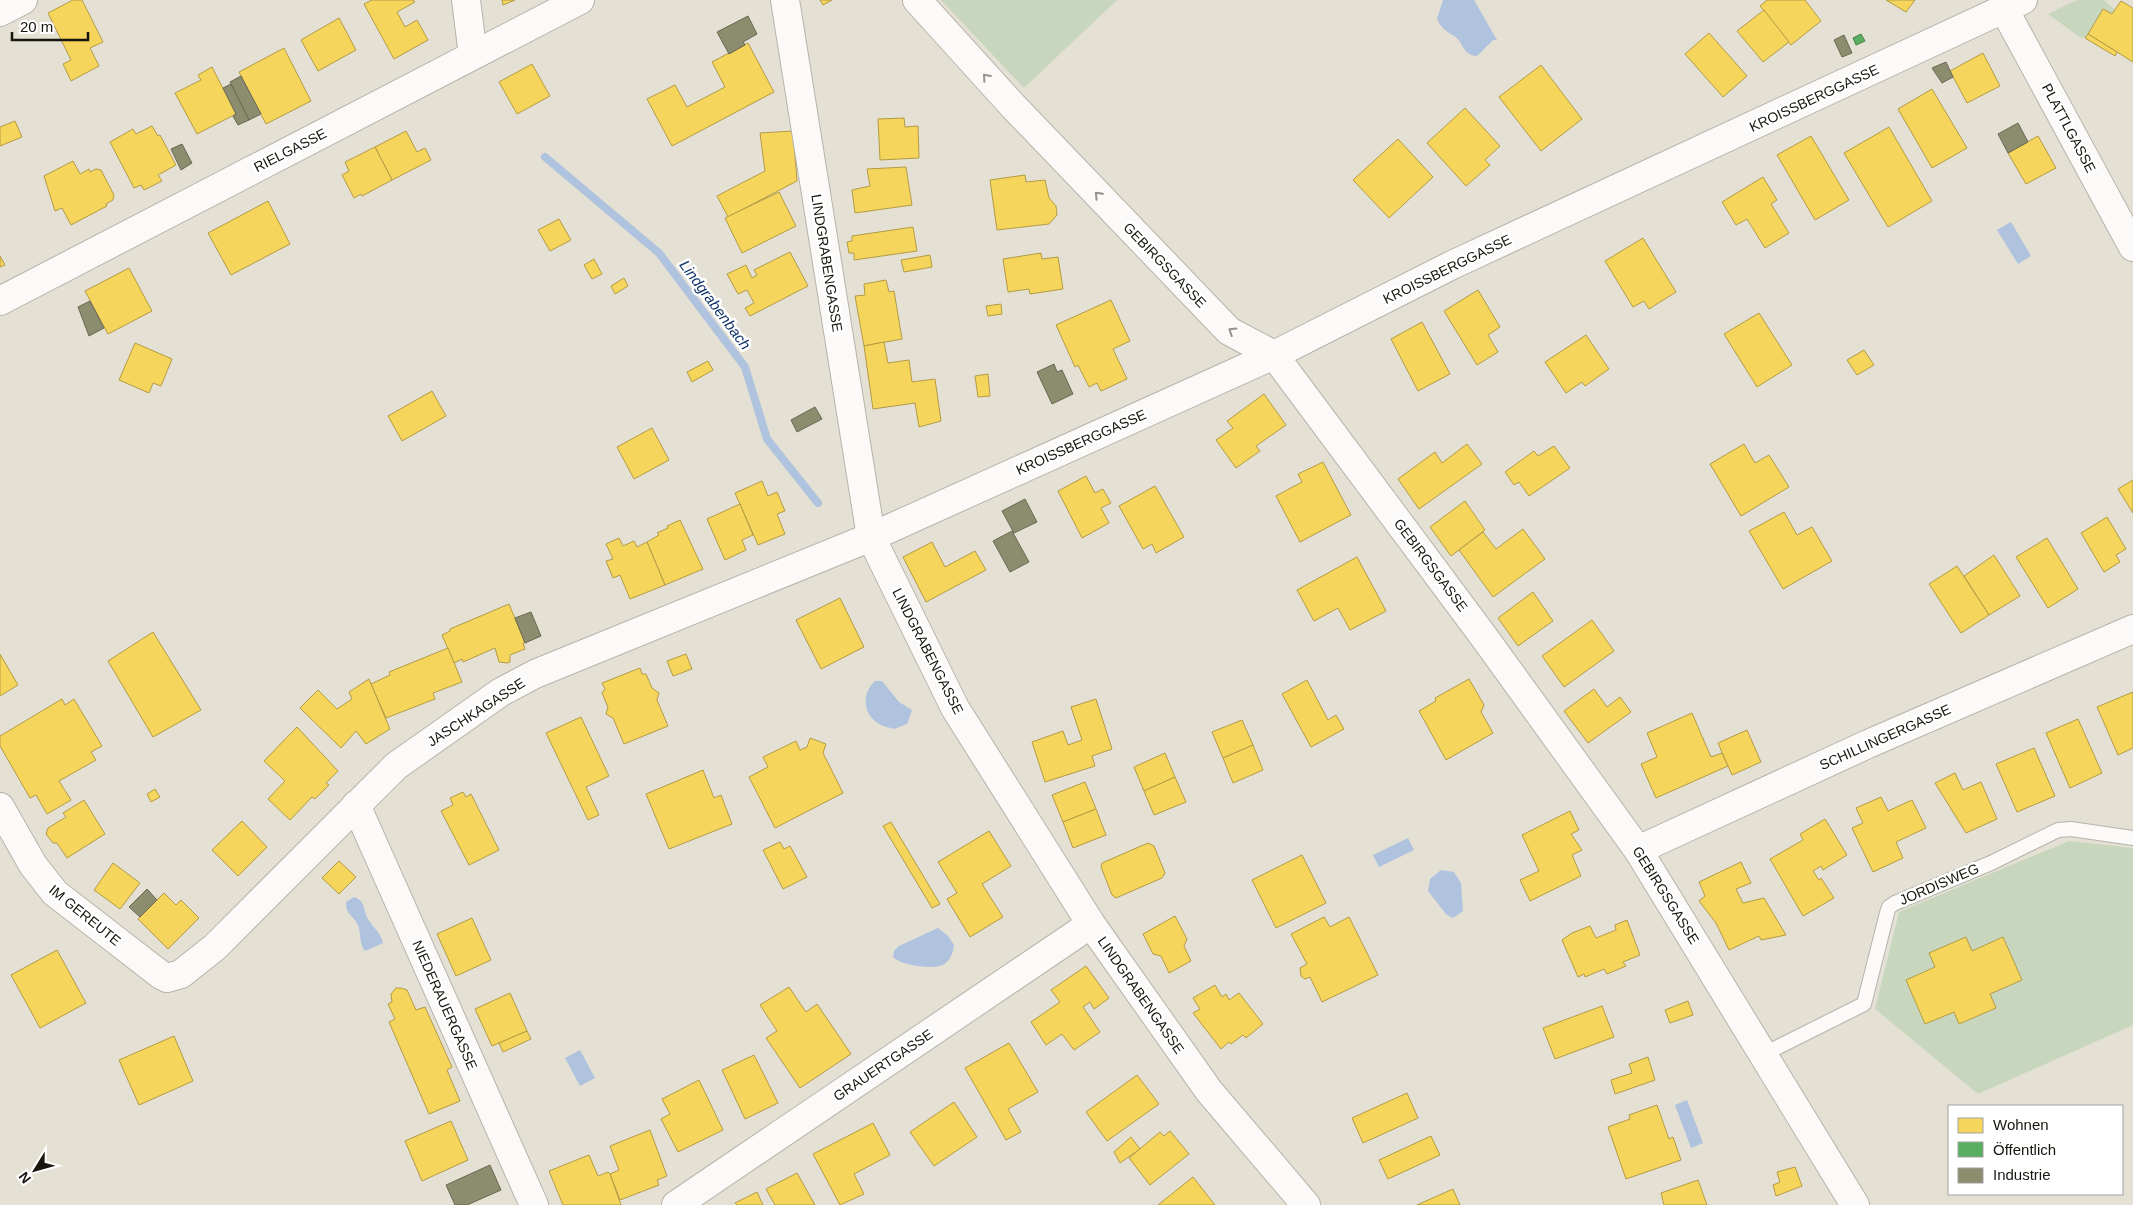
<svg xmlns="http://www.w3.org/2000/svg" width="2133" height="1205" viewBox="0 0 2133 1205" font-family="Helvetica,sans-serif">
  <style>
    .green { fill: #c7d6bd }
    .water { fill: #afc2de }
    .homes { fill: #f6d55c; stroke: #b39b45 }
    .public { fill: #5aae61; stroke: #468048 }
    .industry { fill: #8c8c6e; stroke: #696851 }
    .lines { fill: none; stroke-linecap: round; stroke-linejoin: round }
    .stream { stroke: #afc2de; stroke-width: 8 }
    .lane-casing { stroke: #b6b3aa; stroke-width: 16 }
    .street-casing { stroke: #b6b3aa; stroke-width: 30 }
    .lane { stroke: #fbfaf9; stroke-width: 14 }
    .street { stroke: #fbfaf9; stroke-width: 28 }
    .oneway { stroke: #94938f }
    .labels { text-anchor: middle; stroke-width: 5; stroke-linejoin: round; paint-order: stroke }
    .street-label { font-size: 14px; fill: #17150e; stroke: #fff }
    .water-label { font-size: 15px; font-style: italic; fill: #10336a; stroke: #fff }
  </style>
  <rect width="100%" height="100%" fill="#e4e0d4"/>
  <g class="green">
    <path d="M941,0H1117L1024,88Z"/>
    <path d="M2077,0H2104L2115,10L2112,14L2103,9L2085,38H2081L2048,14Z"/>
    <path d="M2069,841L2133,848V1025L1978,1094L1875,1009L1899,912Z"/>
  </g>
  <g class="water">
    <path d="M1443,0H1474L1497,40H1493L1477,56C1462,55 1464,42 1454,36C1446,31 1441,28 1437,19Z"/>
    <path d="M2011,222L2031,256L2018,264L1997,230Z"/>
    <path d="M875,681H882L899,702L912,710L907,724L894,729C888,727 880,726 875,721C862,710 863,692 875,681Z"/>
    <path d="M1408,838L1414,850L1379,867L1373,855Z"/>
    <path d="M1441,870L1454,872L1461,883L1463,911L1453,918L1446,914L1428,891L1430,879Z"/>
    <path d="M354,897C366,901 363,910 368,919C373,929 380,930 383,943L365,951C358,942 362,932 357,923C352,915 345,913 346,902Z"/>
    <path d="M938,928L948,936L954,945C953,954 949,964 939,966C928,969 901,965 893,957L894,951L899,946Z"/>
    <path d="M580,1050L595,1078L580,1086L565,1058Z"/>
    <path d="M1687,1100L1703,1143L1691,1148L1675,1105Z"/>
  </g>
  <g class="homes">
    <path d="M73,0H82L103,42L90,48L99,66L71,81L63,64L71,60L48,13Z"/>
    <path d="M372,0H413L415,2L397,12L405,27L417,20L428,40L394,59L364,4Z"/>
    <path d="M502,0H515L503,5Z"/>
    <path d="M820,0H832L823,5Z"/>
    <path d="M1767,0H1805L1821,21L1791,45L1760,6Z"/>
    <path d="M1886,0H1915L1906,12Z"/>
    <path d="M2121,1L2133,8V62L2088,34L2103,9L2112,14Z"/>
    <path d="M1764,10L1789,42L1763,62L1737,31Z"/>
    <path d="M339,18L356,50L318,71L301,40Z"/>
    <path d="M1709,33L1747,76L1723,97L1685,54Z"/>
    <path d="M2088,34L2117,52L2115,56L2085,38Z"/>
    <path d="M748,43L774,92L672,146L647,99L675,85L687,107L725,87L712,62Z"/>
    <path d="M284,48L311,101L266,124L239,72Z"/>
    <path d="M1983,53L2000,86L1967,103L1950,71Z"/>
    <path d="M532,64L550,96L517,114L499,82Z"/>
    <path d="M1541,65L1582,119L1541,151L1499,97Z"/>
    <path d="M212,67L236,114L197,134L175,93L201,80L198,75Z"/>
    <path d="M1932,89L1967,148L1932,168L1898,109Z"/>
    <path d="M1465,108L1500,146L1485,160L1490,165L1466,186L1427,143Z"/>
    <path d="M904,118L905,127L918,126L919,158L880,160L878,119Z"/>
    <path d="M15,121L22,137L0,146V127Z"/>
    <path d="M152,126L158,136L160,135L176,165L158,175L162,181L144,190L141,185L134,188L110,142L133,129L136,134Z"/>
    <path d="M1889,127L1932,201L1888,227L1844,153Z"/>
    <path d="M406,131L417,152L425,148L431,160L392,180L375,147Z"/>
    <path d="M793,131L797,181L728,217L717,196L765,171L760,133Z"/>
    <path d="M1811,136L1849,200L1815,220L1777,155Z"/>
    <path d="M2038,136L2056,168L2026,184L2008,153Z"/>
    <path d="M1398,139L1433,177L1389,218L1353,180Z"/>
    <path d="M375,147L392,180L362,196L361,194L354,198L342,175L349,171L345,162Z"/>
    <path d="M73,161L80,174L89,169L90,172L96,169L101,170L114,195L113,200L106,204L107,206L71,225L62,208L55,211L44,176Z"/>
    <path d="M906,167L912,205L855,213L852,190L870,186L867,169Z"/>
    <path d="M1025,175L1026,182L1045,180L1049,198L1056,206L1057,215L1049,224L997,230L990,180Z"/>
    <path d="M1763,177L1777,200L1771,204L1789,233L1765,248L1747,219L1736,225L1722,202Z"/>
    <path d="M779,192L796,226L742,253L725,218Z"/>
    <path d="M268,201L290,244L231,275L208,233Z"/>
    <path d="M559,219L571,240L550,251L538,230Z"/>
    <path d="M913,227L917,251L854,260V253H849L847,242L852,241V236Z"/>
    <path d="M1643,238L1676,292L1649,309L1644,301L1633,307L1605,261Z"/>
    <path d="M790,252L808,286L750,316L745,308L754,303L747,290L738,294L727,274L746,265L752,278L757,275L754,270Z"/>
    <path d="M1041,253L1042,259L1058,257L1063,289L1030,294L1029,289L1008,292L1003,259Z"/>
    <path d="M930,255L932,267L904,272L901,260Z"/>
    <path d="M0,256L5,265L0,267Z"/>
    <path d="M594,259L602,274L592,279L584,265Z"/>
    <path d="M129,268L152,311L108,334L85,291Z"/>
    <path d="M624,278L628,286L615,294L611,286Z"/>
    <path d="M886,280L889,292L894,291L902,339L864,346L855,296L865,295L864,284Z"/>
    <path d="M1478,290L1500,327L1488,335L1498,352L1477,365L1444,311Z"/>
    <path d="M1111,300L1130,341L1113,349L1127,379L1101,391L1097,383L1089,387L1078,365L1075,367L1056,325Z"/>
    <path d="M1001,304L1002,314L988,316L986,306Z"/>
    <path d="M1759,313L1792,365L1757,387L1724,334Z"/>
    <path d="M1422,322L1450,374L1418,391L1391,339Z"/>
    <path d="M1586,335L1609,369L1585,386L1582,382L1566,393L1545,362Z"/>
    <path d="M884,342L888,363L909,360L912,382L935,379L941,421L919,427L915,403L873,409L864,346Z"/>
    <path d="M135,343L172,359L161,386L153,383L149,393L119,380Z"/>
    <path d="M1864,350L1874,365L1857,375L1847,360Z"/>
    <path d="M708,361L713,370L692,382L687,372Z"/>
    <path d="M988,374L990,396L978,397L975,376Z"/>
    <path d="M432,391L446,416L402,441L388,416Z"/>
    <path d="M1264,394L1286,425L1256,446L1260,451L1236,468L1216,440L1233,428L1227,421Z"/>
    <path d="M652,428L669,460L634,479L617,447Z"/>
    <path d="M1467,444L1482,464L1419,509L1398,479L1435,452L1442,463Z"/>
    <path d="M1744,444L1755,463L1769,455L1789,487L1741,516L1710,464Z"/>
    <path d="M1554,446L1570,468L1529,496L1519,482L1514,485L1505,472L1534,451L1538,456Z"/>
    <path d="M1323,462L1351,515L1300,542L1276,496L1302,482L1298,474Z"/>
    <path d="M1086,476L1095,493L1103,489L1111,503L1101,508L1109,523L1082,538L1058,491Z"/>
    <path d="M2133,480V513L2118,489Z"/>
    <path d="M762,481L768,496L777,492L785,511L777,514L785,534L758,545L735,493Z"/>
    <path d="M1155,486L1184,537L1156,553L1152,544L1143,549L1119,506Z"/>
    <path d="M1465,501L1485,530L1451,556L1430,527Z"/>
    <path d="M740,504L753,535L742,540L746,550L725,560L707,519Z"/>
    <path d="M1784,512L1797,535L1812,527L1832,561L1783,589L1749,531Z"/>
    <path d="M2107,517L2126,549L2116,555L2120,562L2104,572L2081,533Z"/>
    <path d="M680,520L703,569L665,585L647,542L659,535L657,533L668,528L667,526Z"/>
    <path d="M1523,529L1545,559L1493,597L1459,550L1483,532L1496,549Z"/>
    <path d="M619,538L623,546L634,541L637,547L647,542L665,585L630,599L620,575L613,578L606,561L613,559L606,544Z"/>
    <path d="M2047,538L2078,589L2048,608L2016,557Z"/>
    <path d="M932,542L945,567L975,551L986,570L926,602L903,557Z"/>
    <path d="M1994,555L2020,596L1989,615L1964,576Z"/>
    <path d="M1357,557L1386,611L1350,630L1338,608L1314,621L1297,590Z"/>
    <path d="M1957,566L1989,615L1961,633L1929,584Z"/>
    <path d="M1533,592L1553,621L1518,646L1498,618Z"/>
    <path d="M840,598L864,647L821,669L796,620Z"/>
    <path d="M509,604L525,643H523L525,649L510,655V662L507,663L499,662L495,648L463,662L462,659L454,663L442,635L450,631V629Z"/>
    <path d="M1592,620L1614,651L1564,687L1542,656Z"/>
    <path d="M153,632L201,710L153,737L108,661Z"/>
    <path d="M448,648L462,682L433,693L435,699L386,718L371,684L390,675L389,672Z"/>
    <path d="M0,654L18,685L0,696Z"/>
    <path d="M686,654L692,669L673,676L667,661Z"/>
    <path d="M640,668L642,674H646L652,688L659,693L657,700L668,726L624,744L613,718L606,714L608,707L602,693L605,689L602,683Z"/>
    <path d="M369,679L390,729L366,744L356,731L341,748L300,708L318,690L337,709L352,699L349,692Z"/>
    <path d="M1469,679L1484,705L1481,712L1493,733L1446,760L1419,711L1436,701L1435,698Z"/>
    <path d="M1307,680L1328,720L1336,715L1344,729L1311,747L1282,694Z"/>
    <path d="M1594,689L1607,707L1620,697L1631,712L1588,743L1564,711Z"/>
    <path d="M2133,692V748L2118,755L2097,707Z"/>
    <path d="M62,699L65,705L74,699L102,746L91,752L96,760L59,781L71,800L47,814L36,795L30,798L0,746V736Z"/>
    <path d="M1096,699L1112,749L1092,756L1095,766L1045,782L1032,742L1063,731L1068,745L1082,740L1071,707Z"/>
    <path d="M1692,713L1711,757L1722,753L1728,766L1656,798L1641,764L1657,757L1647,733Z"/>
    <path d="M581,717L609,776L586,787L599,815L588,820L546,733Z"/>
    <path d="M2078,719L2102,773L2070,788L2046,733Z"/>
    <path d="M1242,720L1253,745L1223,758L1212,732Z"/>
    <path d="M297,727L338,771L326,783L329,785L315,799L312,797L290,820L268,799L285,781L264,761Z"/>
    <path d="M1747,730L1761,762L1732,775L1718,743Z"/>
    <path d="M810,738L826,744L823,753L843,793L775,828L749,777L768,767L763,757L796,741L800,750L807,747Z"/>
    <path d="M1253,745L1263,770L1233,783L1223,758Z"/>
    <path d="M2034,748L2055,796L2017,812L1996,764Z"/>
    <path d="M1165,753L1175,777L1144,791L1134,767Z"/>
    <path d="M703,770L714,798L721,795L732,824L669,849L646,794Z"/>
    <path d="M1955,773L1963,790L1981,782L1997,819L1966,833L1935,783Z"/>
    <path d="M1175,777L1186,802L1154,815L1144,791Z"/>
    <path d="M1085,782L1096,809L1063,822L1052,795Z"/>
    <path d="M155,789L160,797L151,802L147,794Z"/>
    <path d="M463,792L466,797L471,794L499,850L469,865L441,811L453,805L450,798Z"/>
    <path d="M1881,797L1888,811L1912,800L1926,828L1896,842L1903,858L1873,872L1852,828L1863,823L1856,808Z"/>
    <path d="M84,800L105,834L67,858L57,843H53L46,834L48,828L66,817L63,813Z"/>
    <path d="M1096,809L1106,835L1073,848L1063,822Z"/>
    <path d="M1570,811L1579,830L1571,834L1582,850L1572,855L1581,876L1530,901L1520,880L1539,871L1522,835Z"/>
    <path d="M1825,819L1847,855L1823,870L1821,866L1813,871L1819,880L1821,878L1834,898L1803,916L1770,859L1803,840L1800,834Z"/>
    <path d="M242,821L267,847L238,876L212,850Z"/>
    <path d="M891,822L940,904L932,908L883,826Z"/>
    <path d="M989,831L1011,866L982,884L1003,917L970,937L947,899L957,893L938,862Z"/>
    <path d="M780,842L784,849L790,846L807,877L783,889L763,850Z"/>
    <path d="M1148,843L1154,846L1165,873L1162,878L1116,898L1112,895L1101,867L1102,863Z"/>
    <path d="M1302,855L1326,903L1276,928L1252,880Z"/>
    <path d="M339,861L356,877L339,894L322,878Z"/>
    <path d="M1741,862L1751,883L1736,889L1743,903L1764,898L1786,935L1761,940L1759,936L1729,950L1716,923L1699,901L1705,896L1699,882Z"/>
    <path d="M113,863L140,883L120,909L94,890Z"/>
    <path d="M164,893L176,905L181,900L199,918L168,949L138,919Z"/>
    <path d="M1175,916L1187,939L1184,946L1191,961L1169,973L1161,956L1153,954L1143,934Z"/>
    <path d="M1324,917L1330,927L1349,917L1378,975L1322,1002L1310,977L1305,979L1301,976L1300,968L1307,964L1291,934Z"/>
    <path d="M472,918L491,960L456,976L437,934Z"/>
    <path d="M1627,920L1640,955L1623,962L1626,966L1607,974L1604,969L1585,977L1584,974L1578,977L1562,940L1572,933L1590,926L1596,938L1616,930L1615,925Z"/>
    <path d="M1966,937L1972,951L2003,937L2022,980L1990,994L1996,1008L1959,1024L1954,1012L1925,1024L1906,980L1935,967L1929,953Z"/>
    <path d="M57,950L86,1003L40,1028L11,975Z"/>
    <path d="M1086,966L1109,998L1094,1009L1090,1002L1083,1007L1100,1032L1074,1050L1062,1034L1046,1045L1031,1022L1060,1002L1051,990Z"/>
    <path d="M1215,985L1222,997L1226,994L1229,1000L1239,993L1263,1024L1246,1038L1243,1035L1231,1044L1229,1042L1221,1049L1193,1013L1200,1009L1193,998Z"/>
    <path d="M789,987L806,1012L817,1004L851,1054L800,1088L766,1038L777,1031L760,1005Z"/>
    <path d="M396,988H401L407,990L416,1010L425,1007L452,1067L447,1070L460,1101L429,1114L389,1022L395,1019L388,1004L392,1002L391,994Z"/>
    <path d="M510,993L527,1031L492,1046L475,1009Z"/>
    <path d="M1688,1001L1693,1015L1670,1023L1665,1010Z"/>
    <path d="M1602,1006L1614,1037L1555,1059L1543,1028Z"/>
    <path d="M527,1031L531,1039L503,1052L499,1043Z"/>
    <path d="M174,1036L193,1081L139,1105L119,1060Z"/>
    <path d="M1009,1043L1038,1092L1008,1109L1021,1132L1006,1140L965,1068Z"/>
    <path d="M754,1055L778,1103L745,1119L722,1070Z"/>
    <path d="M1648,1057L1655,1080L1615,1094L1611,1080L1632,1073L1629,1064Z"/>
    <path d="M1137,1075L1159,1104L1107,1141L1086,1112Z"/>
    <path d="M699,1080L723,1130L678,1152L661,1119L670,1114L662,1099Z"/>
    <path d="M1407,1093L1418,1118L1363,1143L1352,1118Z"/>
    <path d="M954,1102L977,1137L934,1166L910,1132Z"/>
    <path d="M1657,1105L1669,1139L1673,1137L1681,1160L1626,1179L1608,1127L1630,1119L1629,1115Z"/>
    <path d="M451,1121L468,1160L422,1181L405,1141Z"/>
    <path d="M873,1123L890,1155L854,1174L864,1194L840,1205L813,1154Z"/>
    <path d="M650,1130L667,1176L657,1180L659,1185L620,1200L610,1174L619,1170L610,1146Z"/>
    <path d="M1170,1131L1189,1154L1150,1185L1129,1158L1160,1132L1164,1136Z"/>
    <path d="M1431,1136L1440,1155L1388,1179L1379,1160Z"/>
    <path d="M1131,1137L1140,1149L1120,1163L1114,1152Z"/>
    <path d="M589,1155L598,1176L608,1172L610,1174L621,1205H563L549,1171Z"/>
    <path d="M1795,1167L1802,1186L1776,1196L1773,1185L1780,1182L1777,1172Z"/>
    <path d="M797,1173L815,1205H775L766,1189Z"/>
    <path d="M1193,1177L1215,1205H1158Z"/>
    <path d="M1698,1180L1707,1205H1664L1661,1193Z"/>
    <path d="M1453,1189L1460,1205H1417Z"/>
    <path d="M757,1192L763,1205H737L735,1203Z"/>
  </g>
  <path class="public" d="M1861,34L1865,41L1856,45L1853,38Z"/>
  <g class="industry">
    <path d="M748,16L757,34L743,42L745,45L729,54L717,32Z"/>
    <path d="M1844,35L1852,53L1842,57L1834,40Z"/>
    <path d="M1946,62L1953,77L1942,83L1932,68Z"/>
    <path d="M241,76L261,114L249,120L230,82Z"/>
    <path d="M231,84L249,120L238,125L233,116L236,114L223,88Z"/>
    <path d="M2018,123L2028,142L2008,153L1998,134Z"/>
    <path d="M182,144L192,163L181,170L171,149Z"/>
    <path d="M90,301L104,328L89,336L78,307Z"/>
    <path d="M1054,364L1057,372L1062,370L1073,394L1052,404L1037,372Z"/>
    <path d="M815,407L822,419L797,432L791,420Z"/>
    <path d="M1025,499L1037,522L1014,533L1002,511Z"/>
    <path d="M1012,531L1029,562L1010,572L993,541Z"/>
    <path d="M531,612L541,636L525,643L515,618Z"/>
    <path d="M147,889L157,900L140,917L129,907Z"/>
    <path d="M490,1165L501,1190L467,1205H455L446,1185Z"/>
  </g>
  <g class="lines">
    <path class="stream" d="M545,157L659,253L745,367L767,439L818,503"/>
    <g class="lane-casing">
      <path id="lane" d="M1764,1054L1864,1004L1887,913L1889,907L1895,903L1991,863L2058,830L2071,829L2133,838"/>
    </g>
    <g class="street-casing">
      <g id="street">
        <path d="M466,0L473,55"/>
        <path d="M785,0L871,537L955,708L1091,924L1209,1091L1306,1205"/>
        <path d="M917,0L1013,106L1229,331L1274,355L1484,637L1638,850L1855,1205"/>
        <path d="M2004,9L2133,247"/>
        <path d="M0,12L23,0"/>
        <path d="M0,301L580,0"/>
        <path d="M356,805L534,1205"/>
        <path d="M0,807L33,865L55,893L161,975L167,978L181,974L215,947L396,766L501,692L535,674L871,537L1274,355L1452,265L2023,0"/>
        <path d="M1638,850L1868,744L2133,629"/>
        <path d="M676,1205L1091,924"/>
      </g>
    </g>
    <use href="#lane" class="lane"/>
    <use href="#street" class="street"/>
  </g>
  <defs><path id="oneway-chevron" d="M-2-3.5L2.5 0L-2 3.5" fill="none" stroke-width="1.6" stroke-linecap="round" stroke-linejoin="round" transform="scale(1.25)"/></defs>
  <g class="oneway">
    <use href="#oneway-chevron" transform="translate(986 77) rotate(-132)"/>
    <use href="#oneway-chevron" transform="translate(1098 195) rotate(-134)"/>
    <use href="#oneway-chevron" transform="translate(1232 331) rotate(-148)"/>
  </g>
  <g class="labels">
    <g class="street-label">
      <text transform="translate(1814 98) rotate(-25)" y="5">KROISSBERGGASSE</text>
      <text transform="translate(2069 128) rotate(62)" y="5">PLATTLGASSE</text>
      <text transform="translate(290 150) rotate(-27)" y="5">RIELGASSE</text>
      <text transform="translate(827 263) rotate(81)" y="5">LINDGRABENGASSE</text>
      <text transform="translate(1165 265) rotate(46)" y="5">GEBIRGSGASSE</text>
      <text transform="translate(1447 269) rotate(-26)" y="5">KROISSBERGGASSE</text>
      <text transform="translate(1081 442) rotate(-24)" y="5">KROISSBERGGASSE</text>
      <text transform="translate(1431 565) rotate(53)" y="5">GEBIRGSGASSE</text>
      <text transform="translate(928 651) rotate(63)" y="5">LINDGRABENGASSE</text>
      <text transform="translate(476 712) rotate(-33)" y="5">JASCHKAGASSE</text>
      <text transform="translate(1885 737) rotate(-24)" y="5">SCHILLINGERGASSE</text>
      <text transform="translate(1939 884) rotate(-23)" y="5">JORDISWEG</text>
      <text transform="translate(1666 895) rotate(58)" y="5">GEBIRGSGASSE</text>
      <text transform="translate(85 915) rotate(39)" y="5">IM GEREUTE</text>
      <text transform="translate(1141 995) rotate(55)" y="5">LINDGRABENGASSE</text>
      <text transform="translate(445 1005) rotate(66)" y="5">NIEDERAUERGASSE</text>
      <text transform="translate(883 1065) rotate(-34)" y="5">GRAUERTGASSE</text>
    </g>
    <g class="water-label">
      <text transform="translate(715 305) rotate(53)" y="5">Lindgrabenbach</text>
    </g>
  </g>
  <rect x="1948" y="1105" width="175" height="90" fill="#ffffff" stroke="#a2a19f"/>
  <rect x="1958" y="1118" width="25" height="15" fill="#f6d55c" stroke="#a2a19f"/>
  <text x="1993" y="1130" font-size="15" fill="#17150e">Wohnen</text>
  <rect x="1958" y="1142" width="25" height="15" fill="#5aae61" stroke="#a2a19f"/>
  <text x="1993" y="1155" font-size="15" fill="#17150e">Öffentlich</text>
  <rect x="1958" y="1168" width="25" height="15" fill="#8c8c6e" stroke="#a2a19f"/>
  <text x="1993" y="1180" font-size="15" fill="#17150e">Industrie</text>
  <g transform="translate(35 1170) rotate(233)" stroke="#ffffff" stroke-width="4" paint-order="stroke">
  <path d="M0-4L9 19L0 12L-9 19Z" fill="#17150e"/>
  <text y="-8" font-size="14" font-weight="bold" text-anchor="middle" fill="#17150e">N</text>
  </g>
  <path d="M12 32v8h76v-8" fill="none" stroke="#17150e" stroke-width="2.5"/>
  <text x="20" y="32" font-size="15" fill="#17150e" stroke="#ffffff" stroke-width="4" paint-order="stroke">20 m</text>
</svg>
